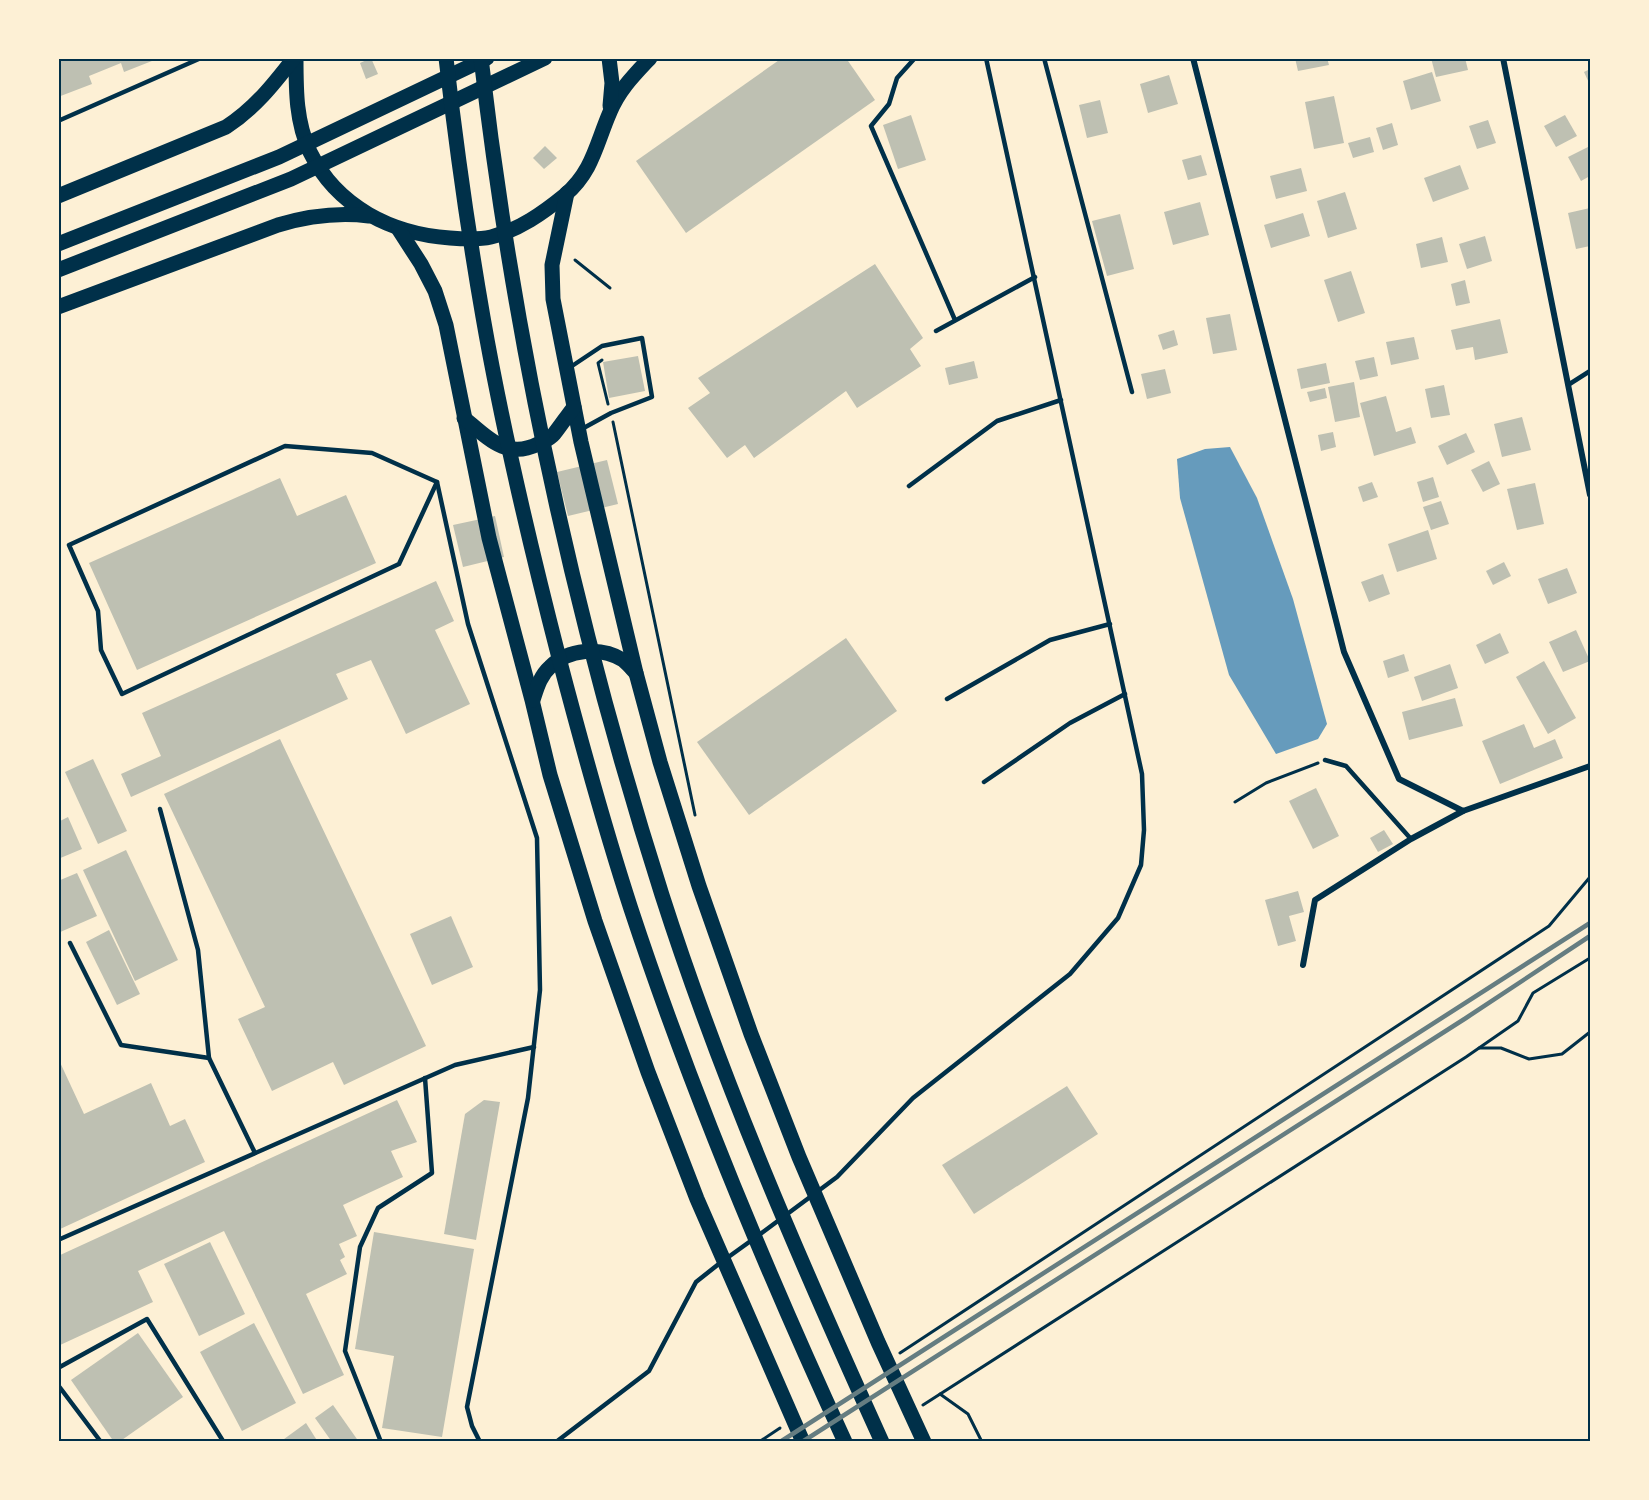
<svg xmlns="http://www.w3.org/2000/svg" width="1649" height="1500" viewBox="0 0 1649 1500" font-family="Inter,sans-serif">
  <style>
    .water { fill: #669bbc }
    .building { fill: #bec0b2 }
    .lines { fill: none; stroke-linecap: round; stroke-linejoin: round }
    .path { stroke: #003049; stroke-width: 3 }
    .service { stroke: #003049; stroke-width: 4.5 }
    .minor { stroke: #003049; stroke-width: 6 }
    .primary { stroke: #003049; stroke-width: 15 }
    .trunk { stroke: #003049; stroke-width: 15 }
    .rail { stroke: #657d81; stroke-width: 4.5 }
    .neatline { fill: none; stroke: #003049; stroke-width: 2 }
  </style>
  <rect width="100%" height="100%" fill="#fdf0d5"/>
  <path class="water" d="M1230,447L1257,498L1293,599L1327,724L1318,739L1276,754L1229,675L1180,498L1177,459L1205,449Z"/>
  <g class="building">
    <path d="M61,58H157V59L124,72L121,63L89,76L92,84L58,97V59Z"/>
    <path d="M371,58L378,74L366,79L360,63Z"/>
    <path d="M782,58H846L875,100L686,233L636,161Z"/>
    <path d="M1295,58H1327L1329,65L1298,71Z"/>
    <path d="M1431,58H1465L1468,70L1436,77Z"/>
    <path d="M1590,69V85L1584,72Z"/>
    <path d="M1432,72L1441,101L1411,110L1403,81Z"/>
    <path d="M1169,75L1178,104L1148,113L1140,84Z"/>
    <path d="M1334,96L1344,143L1314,149L1305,102Z"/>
    <path d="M1100,100L1108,133L1087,138L1079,105Z"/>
    <path d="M911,115L926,160L898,169L883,125Z"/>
    <path d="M1565,115L1577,136L1556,147L1544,126Z"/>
    <path d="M1488,120L1496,143L1477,149L1469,126Z"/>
    <path d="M1392,123L1398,145L1383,150L1376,128Z"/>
    <path d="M1370,137L1374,152L1353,158L1348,143Z"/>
    <path d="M545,146L557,158L544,169L533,158Z"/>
    <path d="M1590,146V176L1581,181L1568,157Z"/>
    <path d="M1201,155L1207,175L1188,180L1182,160Z"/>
    <path d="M1460,165L1469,189L1433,202L1424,178Z"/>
    <path d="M1301,168L1307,191L1276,199L1270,176Z"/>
    <path d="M1345,192L1357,229L1328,238L1317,201Z"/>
    <path d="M1200,202L1209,235L1173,245L1164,212Z"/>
    <path d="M1590,208V246L1576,249L1568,213Z"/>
    <path d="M1303,213L1310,236L1271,248L1264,225Z"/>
    <path d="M1120,214L1134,269L1107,276L1092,221Z"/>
    <path d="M1485,236L1492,261L1467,269L1459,244Z"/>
    <path d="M1442,237L1448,262L1421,268L1416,244Z"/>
    <path d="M875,264L923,338L910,349L921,366L857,408L846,391L754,458L745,445L727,458L688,408L710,393L698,378Z"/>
    <path d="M1351,271L1365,313L1338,322L1324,280Z"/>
    <path d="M1465,280L1470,303L1456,306L1451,284Z"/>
    <path d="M1230,314L1237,350L1213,354L1206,318Z"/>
    <path d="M1500,319L1508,353L1475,360L1473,347L1456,350L1451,330Z"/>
    <path d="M1174,330L1178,345L1163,350L1158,335Z"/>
    <path d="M1414,337L1419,359L1391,365L1386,342Z"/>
    <path d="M638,356L645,391L609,398L603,362Z"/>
    <path d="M1374,357L1378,376L1360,380L1355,361Z"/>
    <path d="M974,361L978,378L949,385L945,368Z"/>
    <path d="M1326,363L1330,383L1301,389L1297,369Z"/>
    <path d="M1165,369L1171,393L1147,399L1141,374Z"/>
    <path d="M1354,382L1360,417L1335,422L1328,387Z"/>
    <path d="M1444,385L1450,415L1431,418L1425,389Z"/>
    <path d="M1325,388L1327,398L1310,402L1307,392Z"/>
    <path d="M1386,396L1396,432L1411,427L1416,443L1374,456L1360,403Z"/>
    <path d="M1522,417L1531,450L1502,457L1494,424Z"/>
    <path d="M1333,432L1336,447L1321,451L1318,435Z"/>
    <path d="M1466,433L1475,452L1447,465L1438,446Z"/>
    <path d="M607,460L618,504L568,516L557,472Z"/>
    <path d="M1489,461L1500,484L1483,492L1471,470Z"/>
    <path d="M1433,477L1439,497L1423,502L1417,482Z"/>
    <path d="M280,478L297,516L346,495L376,563L137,670L89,563Z"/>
    <path d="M1372,482L1378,497L1363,502L1358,487Z"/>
    <path d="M1535,483L1544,524L1517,530L1507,489Z"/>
    <path d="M1441,501L1449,524L1431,530L1423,507Z"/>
    <path d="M495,516L504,557L463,567L453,525Z"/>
    <path d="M1428,530L1437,559L1397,572L1388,544Z"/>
    <path d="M1504,562L1511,576L1493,585L1486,571Z"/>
    <path d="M1567,568L1577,593L1548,604L1538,579Z"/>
    <path d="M1383,574L1390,594L1369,602L1361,582Z"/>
    <path d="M436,581L454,621L435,630L470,704L406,734L371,660L336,674L348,699L131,797L121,774L161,756L142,713Z"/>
    <path d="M1576,630L1590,661L1563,672L1549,642Z"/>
    <path d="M1500,633L1509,653L1485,664L1476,645Z"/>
    <path d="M846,638L897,711L749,815L697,742Z"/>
    <path d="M1404,654L1409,671L1388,678L1383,661Z"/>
    <path d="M1544,661L1576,718L1548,734L1516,677Z"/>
    <path d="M1450,664L1458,688L1422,701L1414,677Z"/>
    <path d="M1455,698L1463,726L1409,740L1402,712Z"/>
    <path d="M1524,724L1534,748L1555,739L1563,758L1500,784L1482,741Z"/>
    <path d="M280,739L426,1046L344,1085L333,1062L272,1091L238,1019L265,1007L164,794Z"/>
    <path d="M93,759L127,831L98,844L65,772Z"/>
    <path d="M1316,788L1339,836L1313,849L1289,801Z"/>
    <path d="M68,817L82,849L58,859V822Z"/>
    <path d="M1384,830L1393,844L1378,852L1370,838Z"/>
    <path d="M126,850L178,960L135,981L83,870Z"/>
    <path d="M77,873L97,916L58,933V881Z"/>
    <path d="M1298,891L1304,912L1289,916L1296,941L1278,946L1265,900Z"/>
    <path d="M451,916L473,967L432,985L410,934Z"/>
    <path d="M109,930L140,994L117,1005L86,942Z"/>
    <path d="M58,1058L84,1114L151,1083L170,1126L185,1119L205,1162L58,1230Z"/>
    <path d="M1067,1086L1098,1134L974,1214L942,1165Z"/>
    <path d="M397,1100L417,1142L391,1151L403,1177L343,1205L357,1236L339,1244L345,1257L340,1260L347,1274L306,1294L344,1375L303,1394L224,1231L138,1271L153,1302L58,1346V1256Z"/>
    <path d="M484,1100L500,1102L476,1240L444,1234L465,1114Z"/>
    <path d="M374,1232L474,1249L442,1437L382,1428L394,1356L355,1349Z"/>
    <path d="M210,1242L245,1314L199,1336L164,1264Z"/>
    <path d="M254,1323L296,1403L242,1431L200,1352Z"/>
    <path d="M138,1333L183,1397L119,1442H114L71,1380Z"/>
    <path d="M333,1405L359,1442H332L315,1418Z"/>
    <path d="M306,1423L318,1442H280Z"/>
  </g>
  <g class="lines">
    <g class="path">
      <path d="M575,260L610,288"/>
      <path d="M602,360L598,363L608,404"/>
      <path d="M613,422L695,815"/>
      <path d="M1235,802L1266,783L1318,763"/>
      <path d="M1479,1048H1501L1529,1059L1562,1054L1590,1032"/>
      <path d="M900,1353L1549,926L1590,877"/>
      <path d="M940,1394L968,1414L982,1442"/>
      <path d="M923,1405L1466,1057L1518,1021L1533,993L1590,958"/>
      <path d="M759,1442L780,1428"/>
    </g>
    <g class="service">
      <path d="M915,58L897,78L889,104L871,126L955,320"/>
      <path d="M1044,58L1132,392"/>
      <path d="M58,121L201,58"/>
      <path d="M936,331L1035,277"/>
      <path d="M569,368L602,346L642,338L652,397L611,413L580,430"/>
      <path d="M1568,385L1590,371"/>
      <path d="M285,446L372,453L437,482L399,564L122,694L101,650L98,611L69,545Z"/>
      <path d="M437,482L468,624L537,838L540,990L528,1098L467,1407L472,1426L480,1442"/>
      <path d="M909,486L997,421L1061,400"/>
      <path d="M947,699L1050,640L1110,624"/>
      <path d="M1325,760L1346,766L1411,839"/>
      <path d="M984,782L1070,723L1125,694"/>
      <path d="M160,809L198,950L209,1058L255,1153"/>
      <path d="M70,943L121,1045L209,1058"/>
      <path d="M759,1235L837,1177L913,1098L1070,974L1118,918L1141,865L1144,830L1142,774L986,58"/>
      <path d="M58,1240L455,1065L534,1047"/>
      <path d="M727,1258L752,1240"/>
      <path d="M58,1368L147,1319L223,1441"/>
      <path d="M58,1385L101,1442"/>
      <path d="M381,1442L345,1351L360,1247L378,1208L432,1173L425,1078"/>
      <path d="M556,1442L649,1371L696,1282L720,1263"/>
    </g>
    <g class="minor">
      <path d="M1193,58L1344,652L1399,779L1463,811L1590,766"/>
      <path d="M1503,58L1590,495"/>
      <path d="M1303,965L1315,900L1411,839L1463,811"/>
    </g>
    <g class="primary">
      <path d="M296,58C296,91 296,122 310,152C337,207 392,234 450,238C463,239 478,240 491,237C519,230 543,213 565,195C593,171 596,144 610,112C619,90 634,75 650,58"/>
      <path d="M609,58L612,83L610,106"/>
      <path d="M567,193L552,265L553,299L581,442L636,673L660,762L699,886L751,1034L799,1157L878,1342L924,1442"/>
      <path d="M58,196L226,127C255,108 273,85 294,58"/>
      <path d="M399,230L421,264L435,291L446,325L489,538L532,700L550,775L595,921L648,1072L697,1199L803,1442"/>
      <path d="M58,244L279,157L487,58"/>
      <path d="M58,270L291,179L545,58"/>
      <path d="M58,307L278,225C308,216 337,212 369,216"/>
      <path d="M464,418C487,437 506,460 538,444C544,441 550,439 554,434C561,425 567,416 574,407"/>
      <path d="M533,700C537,688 540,676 550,667C568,649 601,646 623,660C628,664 632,669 636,673"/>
    </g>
    <g class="trunk">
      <path d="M446,58C456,145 468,231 483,317C503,432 530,545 559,658C581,742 604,826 631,909C691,1091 765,1268 845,1442"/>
      <path d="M481,58C514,343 575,622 662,895C722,1082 801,1263 882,1442"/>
    </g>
    <g class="rail">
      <path d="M780,1442L1590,923"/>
      <path d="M802,1442L1466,1018L1590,936"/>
    </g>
  </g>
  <rect width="1649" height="1500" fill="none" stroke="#fdf0d5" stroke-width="120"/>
  <rect x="60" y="60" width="1529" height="1380" class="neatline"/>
</svg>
